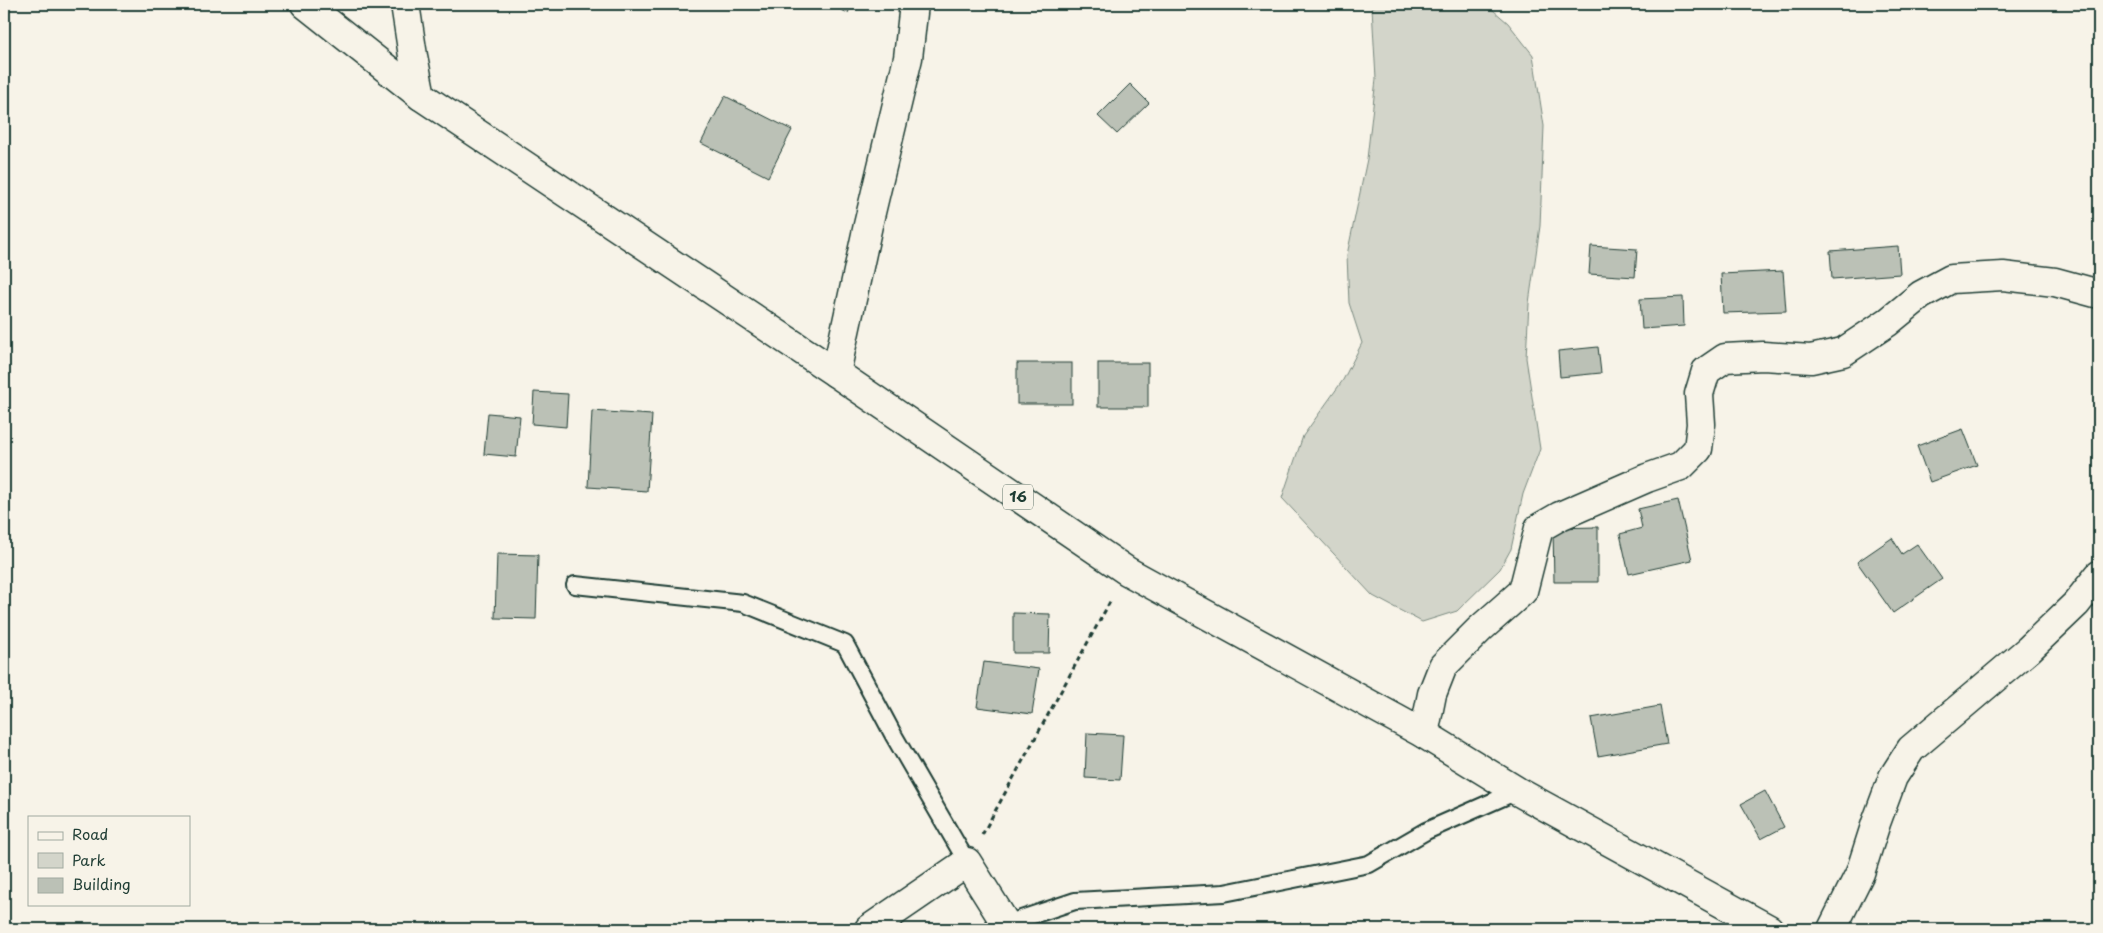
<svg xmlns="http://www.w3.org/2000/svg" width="2103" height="933" viewBox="0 0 2103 933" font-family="'Playpen Sans',sans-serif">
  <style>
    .green { fill: #d3d5ca; stroke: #79897f }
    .building { fill: #bbc1b6; stroke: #1f3d34 }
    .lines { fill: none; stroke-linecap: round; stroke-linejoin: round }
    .service-casing { stroke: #1f3d34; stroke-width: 20 }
    .minor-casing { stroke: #1f3d34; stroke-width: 31 }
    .trunk-casing { stroke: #1f3d34; stroke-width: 31 }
    .path { stroke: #1f3d34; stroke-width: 3; stroke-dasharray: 5 4; stroke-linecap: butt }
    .service { stroke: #f7f3e8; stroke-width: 16 }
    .minor { stroke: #f7f3e8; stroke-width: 28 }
    .trunk { stroke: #f7f3e8; stroke-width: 28 }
    .labels { text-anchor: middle; stroke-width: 5; stroke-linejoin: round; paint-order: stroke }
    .shield { fill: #f7f3e8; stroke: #60746a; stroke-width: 1 }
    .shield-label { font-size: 15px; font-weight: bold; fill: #1f3d34 }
  </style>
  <rect width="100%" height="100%" fill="#f7f3e8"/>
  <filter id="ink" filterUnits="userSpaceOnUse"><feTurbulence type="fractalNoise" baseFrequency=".02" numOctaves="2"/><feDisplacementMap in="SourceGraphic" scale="10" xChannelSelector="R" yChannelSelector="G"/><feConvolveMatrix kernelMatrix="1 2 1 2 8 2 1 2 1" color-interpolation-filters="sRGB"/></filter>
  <g filter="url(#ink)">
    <path class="green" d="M1375,4H1486L1508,23L1533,55L1544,126L1540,226L1529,303L1526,358L1540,449L1523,494L1511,549L1500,569L1457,611L1422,622L1373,596L1282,498L1303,436L1343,380L1362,343L1349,303L1347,255L1367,159L1376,79L1372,8Z"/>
    <g class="building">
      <path d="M829,4H852L848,13Z"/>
      <path d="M1130,84L1149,103L1117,134L1098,116Z"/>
      <path d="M725,96L792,130L768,177L701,143Z"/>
      <path d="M1591,246L1637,249L1635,277L1589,274Z"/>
      <path d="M1898,246L1900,274L1832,279L1830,251Z"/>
      <path d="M1783,271L1786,311L1723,313L1721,274Z"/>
      <path d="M1683,297L1684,326L1642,329L1640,299Z"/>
      <path d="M1598,347L1601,373L1560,377L1558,351Z"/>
      <rect x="1017" y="363" width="55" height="41"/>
      <rect x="1098" y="363" width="50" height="44"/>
      <path d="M534,392L568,394L566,427L532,424Z"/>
      <path d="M592,411L652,415L647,491L588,487Z"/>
      <path d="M488,413L520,416L516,457L484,454Z"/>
      <path d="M1963,429L1977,465L1930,482L1917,446Z"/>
      <path d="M1678,500L1692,560L1629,574L1620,534L1642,528L1638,509Z"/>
      <path d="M1598,527V582H1554L1553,528Z"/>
      <path d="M1892,538L1902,554L1917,544L1942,579L1893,613L1857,562Z"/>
      <path d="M497,554L538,555L536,619L495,618Z"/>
      <path d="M1013,613L1050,614L1049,653H1013Z"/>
      <path d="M984,662L1039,669L1032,714L977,707Z"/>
      <path d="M1660,706L1667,744L1598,756L1591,718Z"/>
      <path d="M1087,733L1123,735L1120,780L1085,778Z"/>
      <path d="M1765,791L1784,827L1761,839L1741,804Z"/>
    </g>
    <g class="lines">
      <g class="service-casing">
        <g id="service">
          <path d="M575,585L743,603L845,644L894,736L967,862"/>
          <path d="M1006,924L1075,901L1224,893L1369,864L1426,831L1517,791"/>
        </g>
      </g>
      <g class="minor-casing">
        <g id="minor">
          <path d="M405,4L413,56L421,96"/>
          <path d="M836,373L868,225L908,58L914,4"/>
          <path d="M1424,734L1432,694L1443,666L1480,629L1523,591L1539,528L1560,516L1647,478L1681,466L1698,449L1701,424L1699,394L1706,371L1725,358L1763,356L1811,359L1843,352L1888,322L1921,295L1951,279L2003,276L2055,282L2099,294"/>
          <path d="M869,929L967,862L1009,929"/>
          <path d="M1832,929L1860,873L1876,823L1893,777L1911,749L2028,650L2076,604L2099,575"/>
        </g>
      </g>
      <g class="trunk-casing">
        <path id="trunk" d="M305,4L421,96L836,373L1127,571L1424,734L1517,791L1769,929"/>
      </g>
      <path class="path" d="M982,835L1111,600"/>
      <use href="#service" class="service"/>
      <use href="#minor" class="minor"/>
      <use href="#trunk" class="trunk"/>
    </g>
  </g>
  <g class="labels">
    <rect class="shield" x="1003" y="484.5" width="30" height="25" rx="4"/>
    <g class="shield-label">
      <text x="1018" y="502">16</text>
    </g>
  </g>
  <rect width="2103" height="933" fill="none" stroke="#f7f3e8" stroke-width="20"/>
  <rect x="10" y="10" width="2083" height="913" fill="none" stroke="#1f3d34" stroke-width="2" filter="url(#ink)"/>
  <rect x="28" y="816" width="162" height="90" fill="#f7f3e8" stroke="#a1aaa0"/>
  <rect x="38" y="832" width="25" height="8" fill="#f7f3e8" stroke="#a1aaa0"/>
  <text x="72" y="840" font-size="15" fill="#1f3d34">Road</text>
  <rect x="38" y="853" width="25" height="15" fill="#d3d5ca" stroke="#a1aaa0"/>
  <text x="72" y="866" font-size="15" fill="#1f3d34">Park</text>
  <rect x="38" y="878" width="25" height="15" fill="#bbc1b6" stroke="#a1aaa0"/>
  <text x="72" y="890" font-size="15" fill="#1f3d34">Building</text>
</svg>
